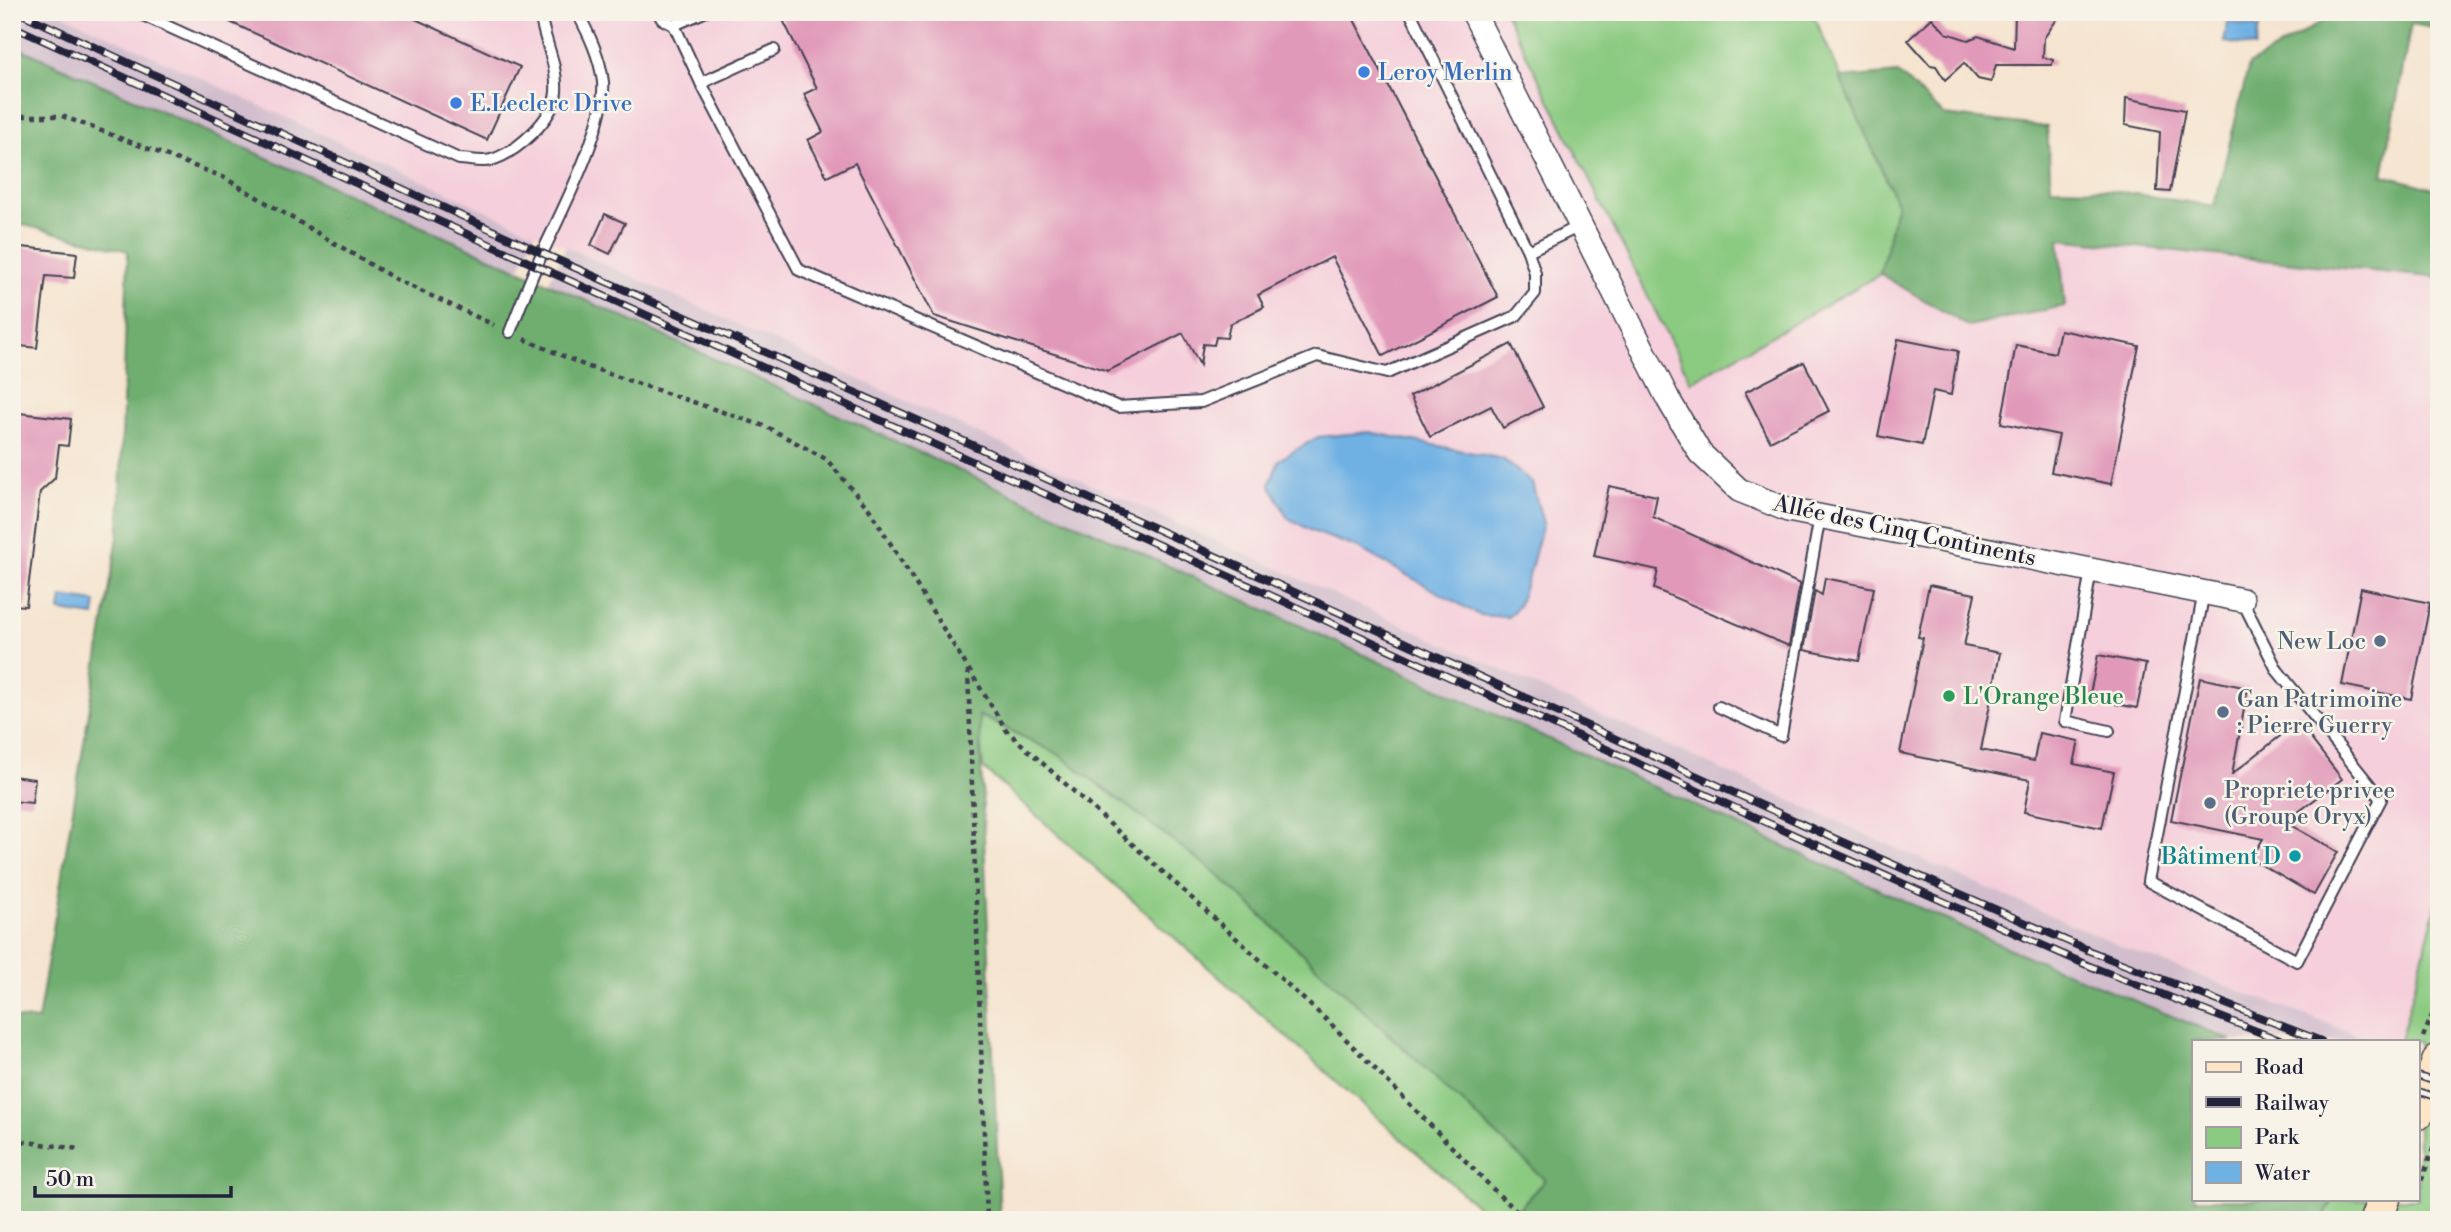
<svg xmlns="http://www.w3.org/2000/svg" width="2451" height="1232" viewBox="0 0 2451 1232" font-family="'Libre Bodoni',serif">
  <style>
    .built { fill: #f5cfdb }
    .industrial { fill: #d1bdcc }
    .green { fill: #8bca81; stroke: #56765e; stroke-width: 2 }
    .forest { fill: #70ae6f; stroke: #496855; stroke-width: 2 }
    .water { fill: #70b1e4; stroke: #496a90; stroke-width: 2 }
    .building { fill: #e199b9 }
    .lines { fill: none; stroke-linecap: round; stroke-linejoin: round }
    .service-casing { stroke: #423f51; stroke-width: 14 }
    .minor-casing { stroke: #423f51; stroke-width: 26 }
    .secondary-casing { stroke: #423f51; stroke-width: 35 }
    .path { stroke: #423f51; stroke-width: 4.5; stroke-dasharray: 5 5; stroke-linecap: butt }
    .service { stroke: #fff; stroke-width: 10 }
    .minor { stroke: #fff; stroke-width: 23 }
    .secondary { stroke: #fde5c5; stroke-width: 32 }
    .rail-casing { stroke: #22223b; stroke-width: 8 }
    .rail { stroke: #f7f3e8; stroke-width: 5; stroke-dasharray: 16; stroke-linecap: butt }
    .shop-dot { fill: #3f7fe0; stroke: #f7f3e8; stroke-width: 2.5 }
    .service-dot { fill: #5c6f8a; stroke: #f7f3e8; stroke-width: 2.5 }
    .leisure-dot { fill: #2e9e5b; stroke: #f7f3e8; stroke-width: 2.5 }
    .culture-dot { fill: #0f9aa8; stroke: #f7f3e8; stroke-width: 2.5 }
    .labels { text-anchor: middle; stroke-width: 5; stroke-linejoin: round; paint-order: stroke }
    .shop-label { font-size: 23px; fill: #366cbe; stroke: #f7f3e8; text-anchor: start }
    .street-label { font-size: 23px; fill: #22223b; stroke: #f7f3e8 }
    .service-label { font-size: 23px; fill: #4e5e75; stroke: #f7f3e8; text-anchor: start }
    .leisure-label { font-size: 23px; fill: #27864d; stroke: #f7f3e8; text-anchor: start }
    .culture-label { font-size: 23px; fill: #0d838f; stroke: #f7f3e8; text-anchor: end }
  </style>
  <rect width="100%" height="100%" fill="#f7f3e8"/>
  <filter id="ink" filterUnits="userSpaceOnUse"><feTurbulence type="fractalNoise" baseFrequency=".0143" numOctaves="2"/><feDisplacementMap in="SourceGraphic" scale="14" xChannelSelector="R" yChannelSelector="G"/><feConvolveMatrix kernelMatrix="1 2 1 2 8 2 1 2 1" color-interpolation-filters="sRGB"/></filter>
  <filter id="wash" filterUnits="userSpaceOnUse"><feTurbulence type="fractalNoise" baseFrequency=".00686" numOctaves="4" result="noise"/><feDisplacementMap in="SourceGraphic" scale="28" xChannelSelector="R" yChannelSelector="G"/><feGaussianBlur stdDeviation="1.57" result="paint"/><feColorMatrix in="noise" values="0 0 0 0 0 0 0 0 0 0 0 0 0 0 0 0 0 1.4 0 .05"/><feComposite in="paint" operator="in"/></filter>
  <g filter="url(#wash)">
    <rect width="100%" height="100%" fill="#f5e4cf"/>
    <path class="built" d="M58,12H1505L1692,382L1880,274L1968,326L2065,305L2059,239L2439,278V895L2400,1041H2374L2131,950L1882,842L566,247Z"/>
    <g class="industrial">
      <path d="M12,12H58L535,233L519,270L12,45Z"/>
      <path d="M566,247L1882,842L2130,950L2374,1041H2232L2010,949L548,283Z"/>
    </g>
    <g class="green">
      <path d="M1505,12H1812L1897,203L1880,274L1691,382Z"/>
      <path d="M978,715L1058,754L1216,873L1545,1180L1508,1220H1493L983,768Z"/>
      <path d="M2439,895V1063L2418,1057V1041H2400Z"/>
      <path d="M2418,1111L2439,1117V1220H2323L2333,1199H2418Z"/>
    </g>
    <g class="forest">
      <path d="M2338,12H2439V29L2411,24L2383,175L2439,190V278L2059,239L2065,306L1968,326L1880,274L1897,203L1840,78L1898,73L1944,115L2047,127L2051,188L2103,189L2214,206L2249,65Z"/>
      <path d="M12,45L519,270L2010,949L2232,1041H2194V1199H2333L2323,1220H1508L1545,1180L1216,873L1058,754L979,715L1000,1220H12V1018L38,1020L119,531L128,251L20,224L12,225Z"/>
    </g>
    <g class="water">
      <path d="M2228,22L2259,28L2255,47L2224,42Z"/>
      <path d="M1369,432L1503,459L1532,483L1543,523L1530,572L1518,606L1508,617L1479,615L1358,548L1312,531L1287,517L1270,484L1279,460L1318,437Z"/>
      <path d="M62,597L96,602L94,616L60,611Z"/>
    </g>
    <g id="blocks">
      <g class="building">
        <path d="M208,12H400L520,67L487,140Z"/>
        <path d="M779,12H1350L1498,297L1383,356L1332,257L1258,295L1264,307L1230,324L1227,338L1216,337L1214,345L1203,344L1200,365L1183,333L1108,371L934,316L855,163L827,177L808,140L823,132L804,94L817,88Z"/>
        <path d="M2015,12H2062L2044,38L2043,57L2053,60L2052,65H1996L1991,82L1978,79L1964,63L1945,80L1936,66L1930,65L1908,40L1932,18L1946,33L1968,40L1978,36L2014,48Z"/>
        <path d="M2126,98L2185,110L2170,192L2157,191L2160,132L2125,125Z"/>
        <path d="M605,214L625,223L610,254L591,245Z"/>
        <path d="M12,246L77,253L74,278L46,276L37,348L12,345Z"/>
        <path d="M2060,330L2139,346L2111,484L2051,472L2059,435L2001,423L2016,345L2055,353Z"/>
        <path d="M1898,339L1958,351L1951,395L1933,391L1922,445L1878,436Z"/>
        <path d="M1511,344L1543,407L1503,428L1491,406L1430,437L1410,396Z"/>
        <path d="M1804,362L1829,411L1770,441L1745,392Z"/>
        <path d="M19,413L71,419L68,446L59,445L55,478L40,492L26,606L12,605V484Z"/>
        <path d="M1609,486L1657,496L1653,517L1800,584L1789,646L1654,589L1658,570L1594,556Z"/>
        <path d="M1825,578L1874,588L1859,661L1804,650L1815,591L1822,595Z"/>
        <path d="M1929,585L1975,594L1964,646L2000,653L1981,750L2034,761L2039,733L2079,741L2074,764L2114,772L2102,828L2024,812L2030,780L1900,753L1923,638L1918,637Z"/>
        <path d="M2361,588L2430,603L2411,699L2342,685Z"/>
        <path d="M2098,655L2146,664L2137,708L2089,699Z"/>
        <path d="M2200,678L2248,688L2232,774L2298,722L2342,779L2285,822L2338,852L2314,895L2251,859L2263,839L2171,820Z"/>
        <path d="M12,776L35,779L32,803L12,801Z"/>
      </g>
    </g>
  </g>
  <g filter="url(#ink)">
    <use href="#blocks" fill-opacity="0" stroke="#423f51" stroke-width="2"/>
    <g class="lines">
      <g class="service-casing">
        <g id="service">
          <path d="M136,12L459,159C468,159 482,163 491,160C516,153 554,119 556,92C558,64 543,39 540,12"/>
          <path d="M658,12L662,19L674,25L704,12"/>
          <path d="M1410,12L1528,251L1580,226"/>
          <path d="M674,25L701,83L774,50"/>
          <path d="M701,83L799,270L1118,407L1201,402L1317,356L1387,373L1516,316L1535,293V273L1528,251"/>
          <path d="M510,332C520,307 529,282 540,258C559,216 607,126 603,82C600,57 589,34 577,12"/>
          <path d="M2091,570L2065,721L2109,731"/>
          <path d="M2204,592L2148,881L2297,961L2381,799L2277,670L2242,600"/>
          <path d="M1719,707L1781,736L1820,516"/>
        </g>
      </g>
      <g class="minor-casing">
        <path id="minor" d="M1473,12L1668,399L1700,453L1739,490L1788,510L2242,600"/>
      </g>
      <g class="secondary-casing">
        <g id="secondary">
          <path d="M2418,1113L2439,1060"/>
          <path d="M2376,1220L2384,1199"/>
        </g>
      </g>
      <g class="path">
        <path d="M12,116H62L223,177L395,279L494,325"/>
        <path d="M524,339L586,366L767,427L826,459L869,509L1007,731L1330,1023L1499,1195L1527,1220"/>
        <path d="M968,670L987,1220"/>
        <path d="M2423,1037L2439,999"/>
        <path d="M12,1140L79,1149"/>
        <path d="M2418,1190L2438,1135"/>
      </g>
      <use href="#service" class="service"/>
      <use href="#minor" class="minor"/>
      <use href="#secondary" class="secondary"/>
      <g class="rail-casing">
        <g id="rail">
          <path d="M18,12L542,253L946,433L1822,833L2090,951L2321,1041"/>
          <path d="M12,26L537,266L1259,590L1814,844L2087,965L2282,1041"/>
          <path d="M2418,1076L2439,1083"/>
          <path d="M2418,1091L2439,1098"/>
        </g>
      </g>
      <use href="#rail" class="rail"/>
    </g>
  </g>
  <g class="shop-dot">
    <circle cx="1364" cy="72" r="7"/>
    <circle cx="456" cy="103" r="7"/>
  </g>
  <g class="service-dot">
    <circle cx="2380" cy="641" r="7"/>
    <circle cx="2223" cy="712" r="7"/>
    <circle cx="2210" cy="803" r="7"/>
  </g>
  <circle class="leisure-dot" cx="1949" cy="696" r="7"/>
  <circle class="culture-dot" cx="2295" cy="856" r="7"/>
  <g class="labels">
    <g class="shop-label">
      <text x="1378" y="80">Leroy Merlin</text>
      <text x="470" y="111">E.Leclerc Drive</text>
    </g>
    <g class="street-label">
      <text transform="translate(1905 530) rotate(12)" y="8">Allée des Cinq Continents</text>
    </g>
    <g class="service-label">
      <text x="2366" y="649" text-anchor="end">New Loc</text>
      <text x="2237" y="707">Gan Patrimoine<tspan x="2237" dy="26">: Pierre Guerry</tspan></text>
      <text x="2224" y="798">Propriete privee<tspan x="2224" dy="26">(Groupe Oryx)</tspan></text>
    </g>
    <g class="leisure-label">
      <text x="1963" y="704">L'Orange Bleue</text>
    </g>
    <g class="culture-label">
      <text x="2281" y="864">Bâtiment D</text>
    </g>
  </g>
  <rect width="2451" height="1232" fill="none" stroke="#f7f3e8" stroke-width="42"/>
  <rect x="2192" y="1040" width="228" height="161" fill="#f7f3e8" stroke="#a29fa3" stroke-width="2"/>
  <rect x="2206" y="1062" width="35" height="10" fill="#fde5c5" stroke="#a29fa3" stroke-width="2"/>
  <text x="2255" y="1074" font-size="21" fill="#22223b">Road</text>
  <rect x="2206" y="1097" width="35" height="10" fill="#22223b" stroke="#a29fa3" stroke-width="2"/>
  <text x="2255" y="1110" font-size="21" fill="#22223b">Railway</text>
  <rect x="2206" y="1127" width="35" height="21" fill="#8bca81" stroke="#a29fa3" stroke-width="2"/>
  <text x="2255" y="1144" font-size="21" fill="#22223b">Park</text>
  <rect x="2206" y="1162" width="35" height="21" fill="#70b1e4" stroke="#a29fa3" stroke-width="2"/>
  <text x="2255" y="1180" font-size="21" fill="#22223b">Water</text>
  <path d="M35 1186v10h196v-10" fill="none" stroke="#22223b" stroke-width="3.5"/>
  <text x="46" y="1186" font-size="21" fill="#22223b" stroke="#f7f3e8" stroke-width="5" paint-order="stroke">50 m</text>
</svg>
